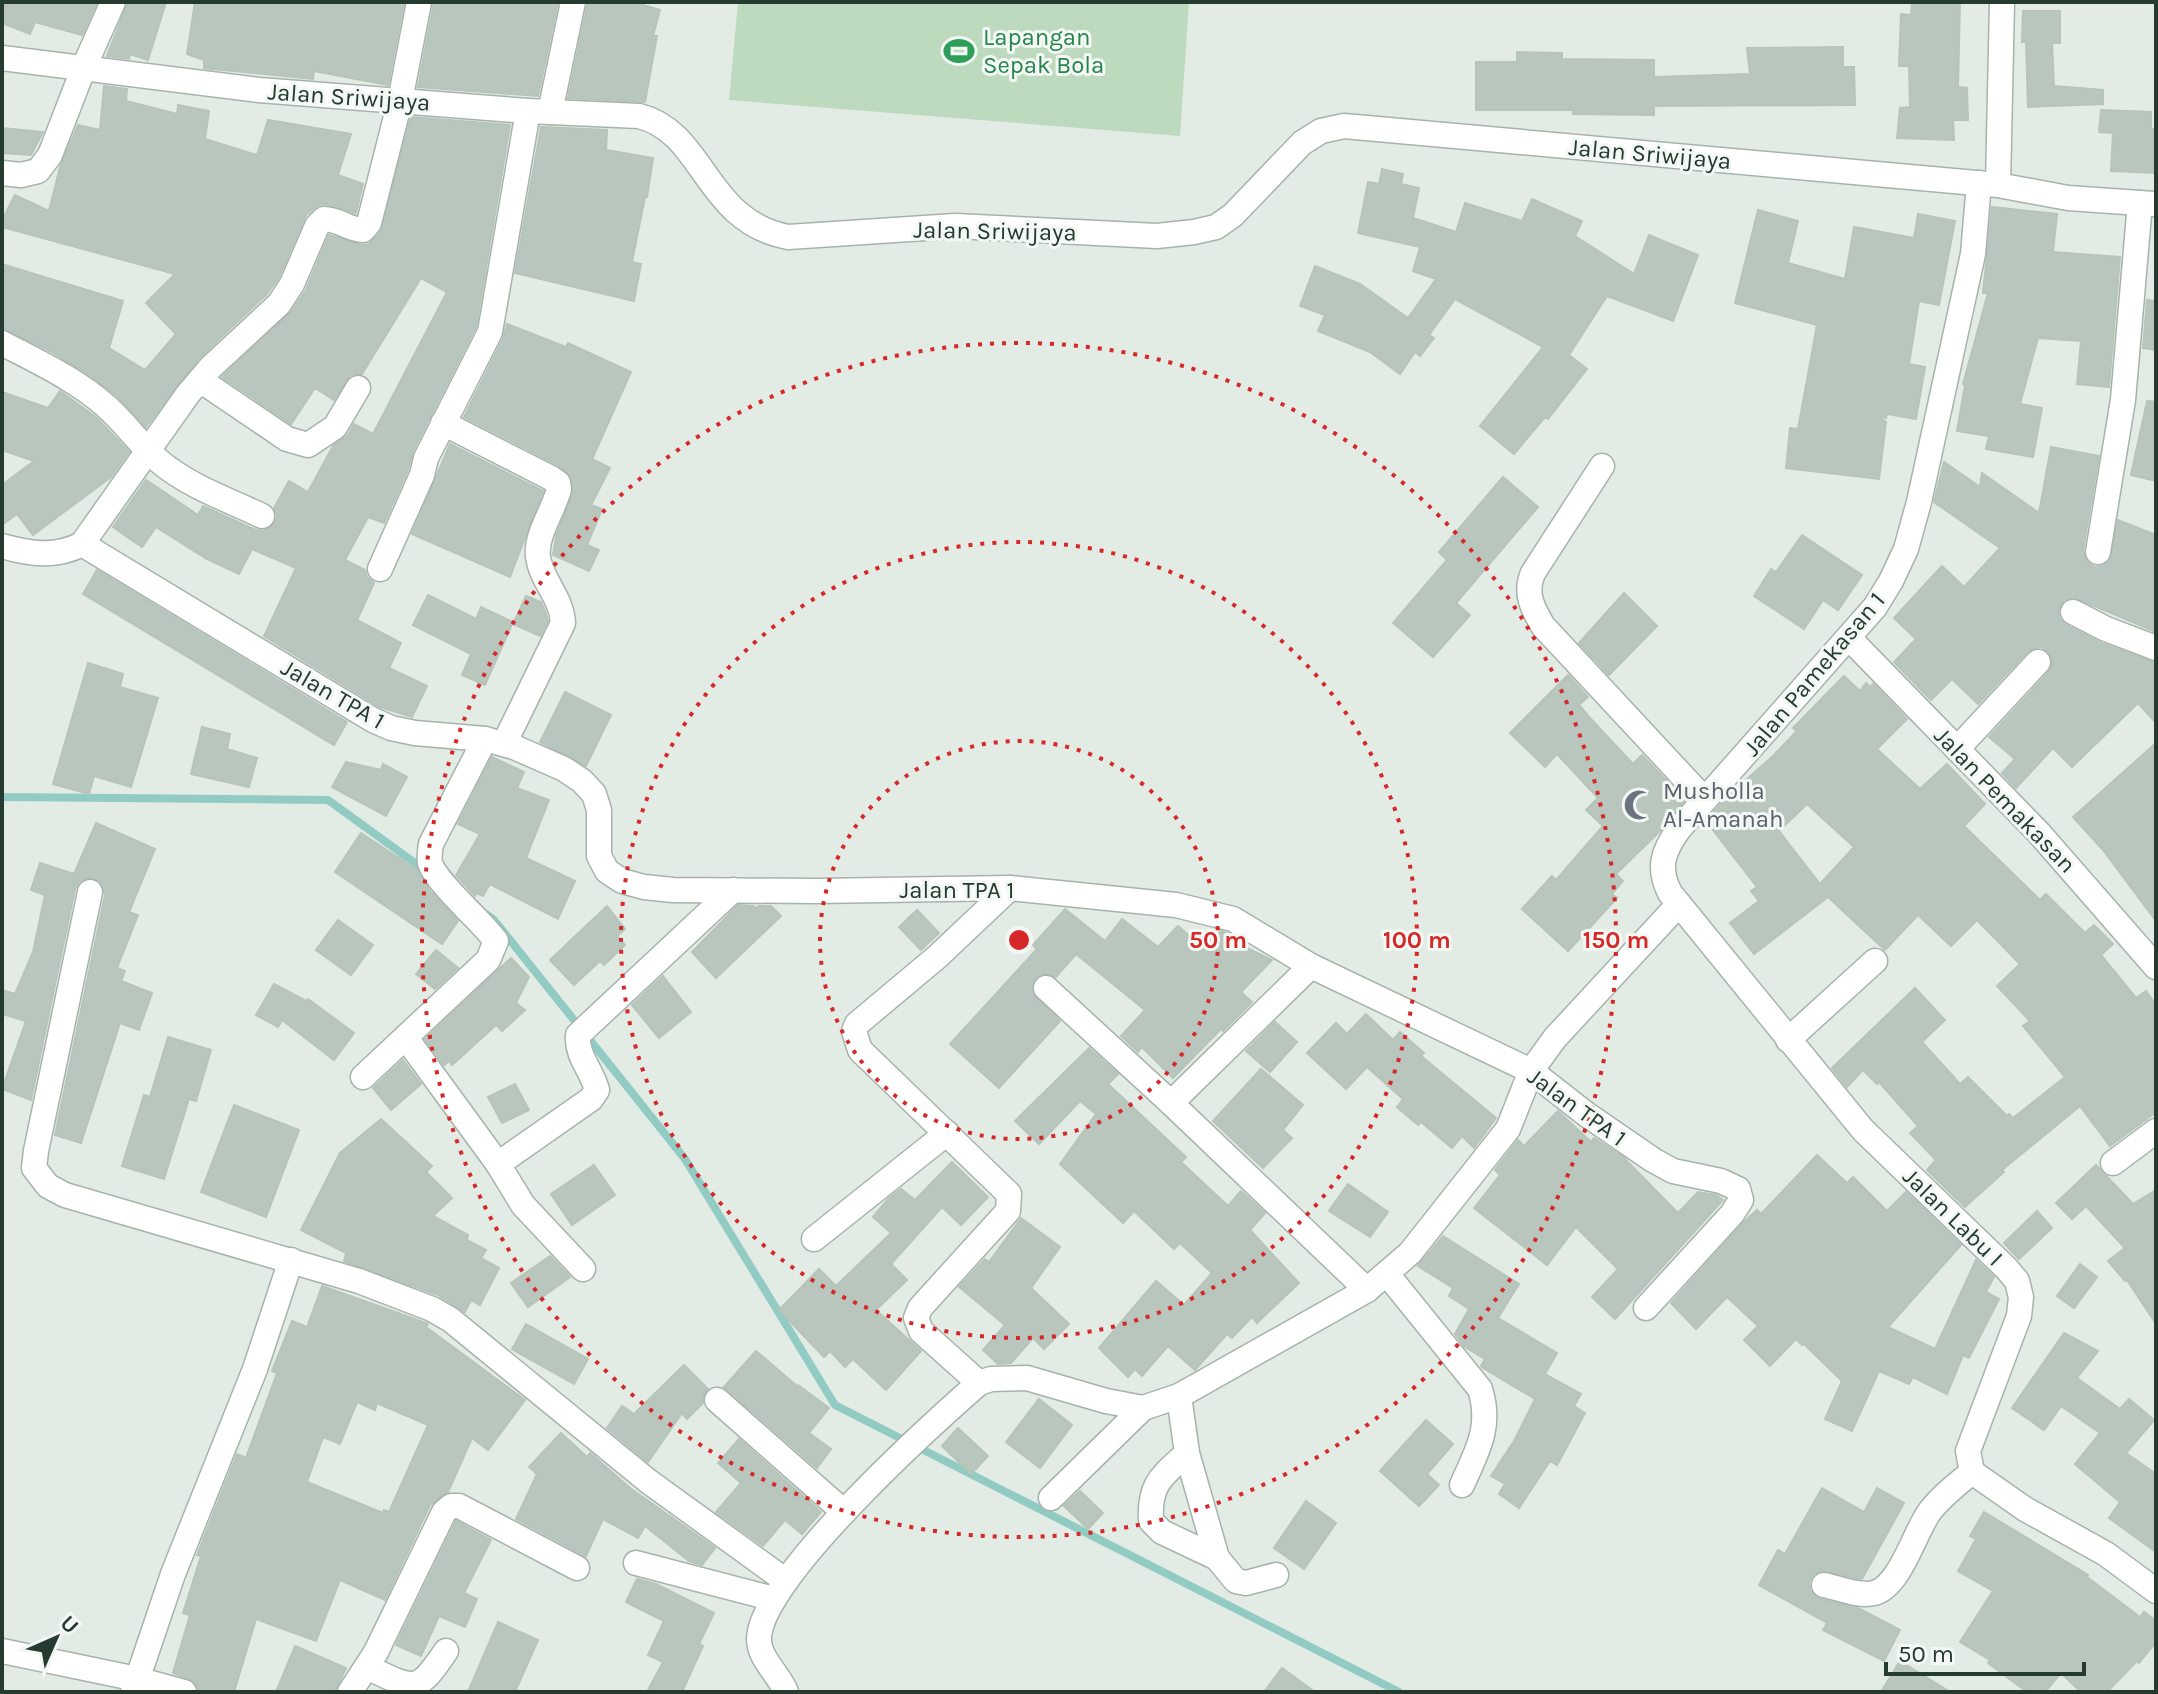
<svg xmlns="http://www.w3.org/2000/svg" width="2158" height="1694" viewBox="0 0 2158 1694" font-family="Karla,sans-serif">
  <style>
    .green { fill: #bedabe }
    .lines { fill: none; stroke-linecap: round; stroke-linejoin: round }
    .stream { stroke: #91cbc3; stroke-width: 8 }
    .building { fill: #b9c6bd; stroke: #b6c4ba; stroke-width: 2; fill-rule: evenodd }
    .street-casing { stroke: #a6b3ab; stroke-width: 27 }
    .street { stroke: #fff; stroke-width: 24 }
    .ring { fill: none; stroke: #d62828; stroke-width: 4; stroke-dasharray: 4 8 }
    .labels { text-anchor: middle; stroke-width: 6; stroke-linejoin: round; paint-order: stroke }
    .leisure-label { font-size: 24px; fill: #27864d; stroke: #f3f8f4; text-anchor: start }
    .street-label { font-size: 24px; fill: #253b2f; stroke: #f3f8f4 }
    .worship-label { font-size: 24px; fill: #5b616d; stroke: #f3f8f4; text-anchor: start }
    .centre { fill: #d62828; stroke: #f3f8f4; stroke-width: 4 }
    .ring-label { font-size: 24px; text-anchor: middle; font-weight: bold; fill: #d62828; stroke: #f3f8f4; stroke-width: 6; stroke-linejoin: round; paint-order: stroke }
  </style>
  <rect width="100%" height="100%" fill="#e3ebe5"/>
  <path class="green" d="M738,2H1189L1180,136L729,100Z"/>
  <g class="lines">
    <g class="stream">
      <path d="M2,797L328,800L426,871"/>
      <path d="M486,914L494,920L685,1159L835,1405L1399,1692"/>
    </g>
  </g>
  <g class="building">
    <path d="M2,2H97L82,35L35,22L30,34L2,23Z"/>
    <path d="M128,2H166L148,60L130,54L129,59L107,56Z"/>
    <path d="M195,2H404L388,85L314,71L313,79L204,68V60L187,54Z"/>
    <path d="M434,2H558L538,96L418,87Z"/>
    <path d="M588,2H633L660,10L653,36H657L645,102L568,98Z"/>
    <path d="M1912,2H1960L1958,87L1967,88L1968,120H1953L1954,140L1897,138L1900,108L1910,107L1909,66H1899L1901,14L1911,15Z"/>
    <path d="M2023,11H2060V43H2052L2054,86L2103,90V104L2028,107L2026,42H2022Z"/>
    <path d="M1843,47V67H1854L1855,105L1654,106V115L1573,114V110H1476V62H1517V52L1562,53V59L1654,60V77L1750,74L1747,48Z"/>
    <path d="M104,86L127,89L126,101L177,114L178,105L209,111L205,139L257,155L268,120L351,134L338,175L363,184L356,213L325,204L318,205L306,215L279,277L267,294L200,357L146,427L117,396L91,376L50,351L2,328V264L123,301L109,348L145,370L176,334L146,303L175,274L2,227V220L15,195L49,211L60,167L78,125L100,130Z"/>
    <path d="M2101,110L2151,112V129H2156V173L2111,171L2113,133L2099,132Z"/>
    <path d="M411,117L510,125L476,327L413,451L408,470L384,523L368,517L345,560L365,570L367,577L374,583L357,620L401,643L389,668L427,686L412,717L380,707L264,636L296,568L252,549L239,574L207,559L156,527L142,547L113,527L146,480L198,515L203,506L256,530L264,531L275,523L277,515L274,508L289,481L308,492L333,446L348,435L354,424L373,434L447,292L421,278L362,374L350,375L334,400L315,388L291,424L222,377L291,312L306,290L329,235L362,245L369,244L380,233Z"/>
    <path d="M541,127L607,130L606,150L653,158L647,197H645L632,262L641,264L634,301L515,273Z"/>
    <path d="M2,128L43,132L31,155L2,153Z"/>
    <path d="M1382,169L1403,174L1401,184L1419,188L1413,218L1456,232L1465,203L1522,221L1532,199L1582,221L1575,236L1634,274L1649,235L1698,255L1673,321L1607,296L1569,355L1587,369L1548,419L1545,417L1514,454L1480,426L1543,347L1455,299L1429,335L1434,338L1420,356L1415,352L1400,374L1370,352L1318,331L1325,315L1300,306L1315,266L1360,284L1408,318L1436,279L1413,271L1420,247L1358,233L1368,182L1379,184Z"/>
    <path d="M1992,207L2057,214L2053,252L2120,257L2109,387L2077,384L2081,341L2038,338L2020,404L2042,408L2033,457L1986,449L1989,436L1957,431L1965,385L1963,384L1988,293H1983Z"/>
    <path d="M1758,210L1798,221L1788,263L1845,279L1854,227L1914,238L1918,214L1955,221L1939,305L1919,301L1909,364L1925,367L1916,419L1887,414L1886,418L1877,416L1886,422L1879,479L1786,468L1790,428L1798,429L1817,325L1735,303Z"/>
    <path d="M2147,300L2156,301V350L2143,348Z"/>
    <path d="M507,324L566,347L568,343L631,372L592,459L610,468L591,505L602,509L587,545L599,550L589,571L553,555L556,536L573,493L570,475L558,465L464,417L503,339Z"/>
    <path d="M60,391L97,418L129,452L111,477L33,535L17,514L2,525V485L34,461L2,450V392L48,408Z"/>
    <path d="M2147,401L2156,402V481L2131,475Z"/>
    <path d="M450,444L543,491L510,577L412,534Z"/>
    <path d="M2051,447L2099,456L2083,550L2088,563L2095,567L2103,566L2110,561L2118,520L2156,535V632L2073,597L2064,600L2058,612L2060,619L2066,625L2101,643L2156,663V723L2138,703L2072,767L2053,748L2016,788L2002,773L2015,759L1989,737L2049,672L2052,658L2049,652L2041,647L2028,651L1978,704L1952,679L1931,700L1894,662L1916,639L1894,618L1942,566L1964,587L2000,548L1934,502L1944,462L1980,487L1982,473L2039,513Z"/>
    <path d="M1503,477L1538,507L1456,603L1470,615L1433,657L1393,623L1447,560L1439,552Z"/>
    <path d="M1802,535L1862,575L1838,610L1823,600L1804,629L1754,596L1771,569L1776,572Z"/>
    <path d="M97,570L347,722L334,745L83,594Z"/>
    <path d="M1624,593L1657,626L1609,675L1579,643Z"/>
    <path d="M428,595L476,619L481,607L513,622L485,685L462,675L471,654L413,625Z"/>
    <path d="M526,596L541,602L545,611L548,621L540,636L513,624Z"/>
    <path d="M88,663L123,674L120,687L158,698L131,787L94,776L89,794L53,784Z"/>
    <path d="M1568,675L1588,697L1579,705L1591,719L1633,764L1642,755L1685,800L1660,831L1616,874L1623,881L1612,894L1617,898L1568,951L1522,909L1552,876L1556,880L1603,826L1586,810L1598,798L1557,754L1545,767L1510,733Z"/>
    <path d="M1844,676L1860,691L1866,683L1870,687L1873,684L1907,719L1877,749L1920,789L1947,764L1985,804L1964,826L2040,900L2046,894L2085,933L2094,925L2113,944L2101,955L2136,998L2146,991L2156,1005V1112L2110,1146L2080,1106L2002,1170L2004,1172L1965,1207L1927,1170L1936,1160L1910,1133L1918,1126L1879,1082L1877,1084L1863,1070L1847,1087L1832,1068L1915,988L1945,1020L1922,1042L1960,1084L1968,1077L2007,1116L2009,1114L2013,1118L2065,1077L2023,1026L2030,1021L1997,986L2020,964L1977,920L1951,946L1918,915L1885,950L1828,897L1754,954L1730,923L1759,901L1751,891L1757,887L1706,821L1728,796L1773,756L1797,731L1793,728ZM1807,804L1854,847L1820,884L1779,831Z"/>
    <path d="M565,692L611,715L586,766L540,742Z"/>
    <path d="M202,727L230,734L227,749L257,758L249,787L191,774Z"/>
    <path d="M2156,743V921L2103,850L2073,817Z"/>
    <path d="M492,757L524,772L517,788L549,800L526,858L575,881L558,919L490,884L483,896L477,893L475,896L456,875L480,834L458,824Z"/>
    <path d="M346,762L381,770L383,764L407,777L386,816L332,787Z"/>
    <path d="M96,823L155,849L129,912L138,915L117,968L125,971L121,981L152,993L139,1030L120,1023L81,1143L55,1135L105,895L100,881L86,878L79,882L75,889L31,1100L2,1089L26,1021L2,1014V990L15,994L33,952L45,895L31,890L40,863L74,874Z"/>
    <path d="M361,833L417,870L430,891L458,921L442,944L335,872Z"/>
    <path d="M738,905L753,906L756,908L759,906H771L781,916L716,978L692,952Z"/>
    <path d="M607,906L625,929L617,936L625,945L604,965L600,961L574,985L550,960Z"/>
    <path d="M1065,909L1105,941L1122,919L1158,947L1178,926L1194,940L1202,931L1213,940L1221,931L1227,933L1251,950L1272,960L1241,992L1252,1002L1223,1031L1221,1029L1173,1078L1142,1047L1138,1052L1121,1036L1145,1010L1076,954L1056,977L1042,974L1035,978L1032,993L1060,1021L999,1088L950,1044L1037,949L1033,945Z"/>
    <path d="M917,910L939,933L921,950L899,927Z"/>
    <path d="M338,920L373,945L351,975L316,950Z"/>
    <path d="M436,950L458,968L435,989L416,974Z"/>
    <path d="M511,958L529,977L516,1003L525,1010L502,1031L496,1025L452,1065L449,1061L444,1065L425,1039Z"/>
    <path d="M663,976L691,1012L659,1038L632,1005Z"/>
    <path d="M274,984L306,1001L308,999L354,1033L334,1060L282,1020L278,1027L256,1015Z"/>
    <path d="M1366,1014L1393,1040L1400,1032L1424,1053L1421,1056L1496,1118L1474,1148L1462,1136L1452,1148L1421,1122L1418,1125L1397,1107L1403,1099L1367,1067L1346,1089L1307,1053L1336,1023L1347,1034Z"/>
    <path d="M1275,1022L1297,1042L1270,1072L1246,1051Z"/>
    <path d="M168,1037L211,1050L196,1101L189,1099L164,1179L122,1166L144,1095L150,1097Z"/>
    <path d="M1089,1048L1118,1074L1108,1084L1186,1157L1181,1162L1228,1206L1241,1191L1265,1213L1250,1230L1299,1283L1257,1323L1252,1317L1232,1338L1227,1334L1195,1370L1168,1346L1142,1376L1135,1369L1128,1377L1099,1348L1156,1281L1184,1305L1212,1273L1180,1243L1174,1249L1134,1211L1123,1223L1060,1164L1096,1114L1080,1101L1039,1144L1015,1121Z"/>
    <path d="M403,1060L421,1084L391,1110L373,1088Z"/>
    <path d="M1261,1069L1303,1105L1283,1130L1292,1138L1263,1168L1213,1121Z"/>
    <path d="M515,1084L529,1110L502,1123L488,1097Z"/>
    <path d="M234,1105L299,1130L266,1217L201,1192Z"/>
    <path d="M1558,1111L1591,1142L1594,1138L1623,1157L1678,1213L1698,1192L1716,1195L1723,1200L1615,1319L1592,1297L1618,1269L1576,1227L1547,1265L1474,1208L1500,1175L1495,1170L1518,1140L1524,1146Z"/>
    <path d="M381,1119L432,1166L426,1172L452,1198L433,1216L468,1235L467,1240L486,1250L481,1258L499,1268L480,1305L471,1300L465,1312L438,1295L344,1261L346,1253L301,1230L340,1153Z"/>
    <path d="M1817,1155L1847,1183L1853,1177L1887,1211L1906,1192L1961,1245L1888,1327L1935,1349L1976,1260L1994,1277L1986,1292L1999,1299L1969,1358L1963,1355L1947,1394L1913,1377L1909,1384L1879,1371L1852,1431L1825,1419L1842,1381L1803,1343L1802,1345L1796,1339L1770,1366L1744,1340L1758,1326L1727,1297L1696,1329L1671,1303L1745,1221L1757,1210L1761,1214Z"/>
    <path d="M952,1162L988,1197L961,1225L942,1207L891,1264L907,1280L876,1310L921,1351L886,1390L853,1359L845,1367L830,1351L824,1357L779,1310L819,1269L836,1286L891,1233L873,1217L888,1199L901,1189L915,1200Z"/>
    <path d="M594,1165L615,1195L572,1225L551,1194Z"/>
    <path d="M2096,1165L2133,1204L2156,1190V1324L2127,1280L2125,1281L2108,1261L2125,1248L2086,1206L2072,1219L2056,1203Z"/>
    <path d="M1348,1184L1388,1212L1370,1237L1329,1211Z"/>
    <path d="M2037,1211L2052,1228L2019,1259L2004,1243Z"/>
    <path d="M1021,1218L1060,1247L1031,1288L1069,1324L1044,1349L1033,1338L1011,1363L998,1364L983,1350L1005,1325L959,1287L985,1259L989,1262Z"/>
    <path d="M1443,1236L1519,1284L1498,1318L1557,1353L1545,1374L1581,1394L1574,1406L1585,1413L1557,1465L1550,1461L1519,1508L1499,1494L1505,1484L1491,1476L1514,1441L1535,1399L1483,1368L1481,1366L1485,1359L1465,1347L1455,1334L1469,1309L1449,1296L1453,1288L1418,1266Z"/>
    <path d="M550,1256L570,1277L528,1307L511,1283Z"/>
    <path d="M2080,1264L2097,1277L2074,1308L2057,1296Z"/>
    <path d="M322,1286L426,1323L428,1324L426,1327L525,1400L488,1450L472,1438L448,1492L430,1505L385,1600L340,1580L316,1641L256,1619L234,1692H199L194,1681L173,1673L190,1615L183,1613L201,1556L197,1555L237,1454L246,1458L277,1373L272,1371L292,1321L307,1327ZM357,1402L375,1410L377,1403L428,1425L389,1512L384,1510L383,1513L307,1482L323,1437L340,1444Z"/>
    <path d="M526,1324L588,1359L574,1384L512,1349Z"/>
    <path d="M2064,1333L2098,1351L2077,1378L2120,1409L2129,1399L2154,1420L2126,1453L2156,1474V1552L2109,1518L2120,1502L2075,1464L2100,1433L2061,1406L2044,1430L2012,1408Z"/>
    <path d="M756,1351L797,1386L798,1385L829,1408L809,1433L831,1449L817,1468L724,1387Z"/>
    <path d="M684,1365L708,1389L703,1396V1403L687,1419L682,1413L648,1462L607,1428L622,1406L634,1414Z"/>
    <path d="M1039,1399L1072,1425L1040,1468L1006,1442Z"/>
    <path d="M1426,1420L1453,1444L1427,1474L1439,1485L1419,1506L1380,1471Z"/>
    <path d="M958,1428L988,1456L971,1474L942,1446Z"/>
    <path d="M561,1433L587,1457L590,1453L630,1488L715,1548L702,1565L689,1561L645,1526L638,1538L603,1519L586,1556L516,1519L537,1474L529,1467Z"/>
    <path d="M739,1439L821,1512L802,1534L785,1520L763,1546L716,1512L741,1483L718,1463Z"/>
    <path d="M1822,1488L1864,1512L1877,1488L1904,1503L1862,1579L1820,1571L1813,1575L1809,1582L1810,1590L1820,1599L1860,1609L1900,1630L1884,1661L1823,1630L1827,1623L1759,1585L1778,1550L1785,1554Z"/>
    <path d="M1080,1491L1103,1513L1088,1529L1064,1506Z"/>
    <path d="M1306,1501L1336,1523L1304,1569L1274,1548Z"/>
    <path d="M1984,1512L2088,1575L2087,1577L2140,1617L2144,1612L2156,1621V1642L2139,1663L2137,1661L2107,1692H2081L2061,1673L2045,1692H2027L1988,1663L1990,1660L1960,1642L1993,1591L1958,1571L1976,1539L1970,1536Z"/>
    <path d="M456,1521L491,1540L464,1593L477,1599L465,1627L439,1616L421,1656L396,1645Z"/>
    <path d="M637,1579L656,1584L714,1613L699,1644L703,1646L682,1692H647L663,1662L648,1655L664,1621L626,1602Z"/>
    <path d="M498,1622L538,1640L515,1692H468Z"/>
    <path d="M295,1646L346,1668L335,1692H276Z"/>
    <path d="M1900,1661L1950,1692H1881Z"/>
    <path d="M1282,1668L1315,1692H1264Z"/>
  </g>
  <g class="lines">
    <g class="street-casing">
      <g id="street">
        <path d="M2002,2L1998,185L2068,198L2154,204"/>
        <path d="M2,58L259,90L528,111L639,116C705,132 704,221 788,237L955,226L1157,236L1194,232L1216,227L1233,215L1302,143L1321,131L1344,126L1998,185"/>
        <path d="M550,112L573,2"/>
        <path d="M2,173L21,175L38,171L50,155L84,67L113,2"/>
        <path d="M1979,183L1973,254L1919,502L1906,549L1891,581L1875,607L1679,829C1663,851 1657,868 1670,893L1863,1130L2007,1269L2017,1281L2021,1297L2019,1316L1968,1451L1972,1472L2025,1509L2106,1554L2156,1591"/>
        <path d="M2,343C38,362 77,380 107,407C126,424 140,445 159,461C188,486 229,500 262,516"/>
        <path d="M200,380L287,439L308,445L335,427L358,388"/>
        <path d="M443,423L551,478L558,483L559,489C554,510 535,535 538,557C541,580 562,598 563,623L504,744"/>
        <path d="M1602,466L1533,573C1524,593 1533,609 1543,626L1704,799"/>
        <path d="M82,544L373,720L391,728L415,733L485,739L514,747L564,769L582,781L594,794L599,810V856L607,871L622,881L644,887L673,890L817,891L1010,888L1176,905L1233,919L1311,966L1531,1071L1586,1114L1653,1160L1673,1171L1721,1181L1738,1189L1741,1200L1732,1214L1646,1308"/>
        <path d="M2,546C30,554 56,558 82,544L188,394L211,367L279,304L292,284L317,226L324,219C339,219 349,230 363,230L369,223L400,101L419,2"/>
        <path d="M2098,552L2123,400L2140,203"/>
        <path d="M380,569L422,475L426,458L490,332L528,111"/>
        <path d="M2073,612L2106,629L2156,648"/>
        <path d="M1849,638L2038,832L2156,967"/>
        <path d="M1957,749L2038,662"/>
        <path d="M90,892L36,1151L34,1168L48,1186L65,1195L359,1281L432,1309L451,1320L648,1481L786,1581"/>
        <path d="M1046,988L1171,1103L1367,1290"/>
        <path d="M406,1038L498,1164L591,1099L597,1090C592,1070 576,1056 578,1035L733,890"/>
        <path d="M1788,1040L1875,961"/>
        <path d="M363,1077L488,960L496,941C481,920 437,884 430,863C429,857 430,850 431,844L485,739"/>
        <path d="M1171,1103L1311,966"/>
        <path d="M2113,1163L2156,1131"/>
        <path d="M498,1164L523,1205L583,1269"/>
        <path d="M814,1239L947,1133"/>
        <path d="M1387,1274L1480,1389C1492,1427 1477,1451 1462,1485"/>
        <path d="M979,1383L921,1331L916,1318L920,1308L1008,1211L1009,1194L860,1050L854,1031L857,1024L937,957L1010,888"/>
        <path d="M1179,1396L1187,1453L1217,1558L1236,1581L1246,1583L1276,1575"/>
        <path d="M717,1400L844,1512"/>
        <path d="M1187,1453C1161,1477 1149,1484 1151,1521L1162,1532L1217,1558"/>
        <path d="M1051,1498L1143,1408"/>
        <path d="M636,1563L774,1599"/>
        <path d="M1824,1585C1839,1588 1859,1597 1874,1593C1900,1587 1915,1531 1930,1511C1942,1496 1957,1484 1972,1472"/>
        <path d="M2,1651L137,1679L184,1692"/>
        <path d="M367,1667C415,1690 417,1694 446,1651"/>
        <path d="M133,1692L173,1574L255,1369L291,1260"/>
        <path d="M350,1692L376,1652L444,1512L451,1506H459L577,1568"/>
        <path d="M786,1692C779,1674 759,1659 759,1639C759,1580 931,1425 979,1383L991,1379L1027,1378L1106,1401L1143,1408L1179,1396L1367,1290L1410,1253L1508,1129L1531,1071L1555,1038L1679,904"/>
      </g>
    </g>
    <use href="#street" class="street"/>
  </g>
  <g class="ring">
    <circle cx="1019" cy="940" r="199"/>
    <circle cx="1019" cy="940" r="398"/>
    <circle cx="1019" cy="940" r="597"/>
  </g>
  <defs>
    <g id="stadium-bare" transform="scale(2.4)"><path d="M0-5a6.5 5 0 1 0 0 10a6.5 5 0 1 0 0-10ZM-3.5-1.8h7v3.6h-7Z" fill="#2e9e5b" stroke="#f3f8f4" stroke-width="2.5" paint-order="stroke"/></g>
    <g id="mosque-bare" transform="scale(2.4)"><path d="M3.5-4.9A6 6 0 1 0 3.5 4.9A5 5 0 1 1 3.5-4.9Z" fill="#6b7280" stroke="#f3f8f4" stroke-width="2.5" paint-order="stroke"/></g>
  </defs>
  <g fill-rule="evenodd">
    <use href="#stadium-bare" x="959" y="51"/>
    <use href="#mosque-bare" x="1639" y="805"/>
  </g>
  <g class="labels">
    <g class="leisure-label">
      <text x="983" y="45">Lapangan<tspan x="983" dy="28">Sepak Bola</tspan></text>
    </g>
    <g class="street-label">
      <text transform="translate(349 97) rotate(4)" y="8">Jalan Sriwijaya</text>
      <text transform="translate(1650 154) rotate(5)" y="8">Jalan Sriwijaya</text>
      <text transform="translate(995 231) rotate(1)" y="8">Jalan Sriwijaya</text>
      <text transform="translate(1814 674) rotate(-50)" y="8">Jalan Pamekasan 1</text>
      <text transform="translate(333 694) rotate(30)" y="8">Jalan TPA 1</text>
      <text transform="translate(2005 800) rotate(46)" y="8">Jalan Pemakasan</text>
      <text x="957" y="898">Jalan TPA 1</text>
      <text transform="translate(1577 1107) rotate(36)" y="8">Jalan TPA 1</text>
      <text transform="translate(1953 1217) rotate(44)" y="8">Jalan Labu I</text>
    </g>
    <g class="worship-label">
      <text x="1663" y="799">Musholla<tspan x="1663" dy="28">Al-Amanah</tspan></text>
    </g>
  </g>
  <circle cx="1019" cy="940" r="12" class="centre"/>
  <g class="ring-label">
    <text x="1218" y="948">50 m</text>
    <text x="1417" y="948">100 m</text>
    <text x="1616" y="948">150 m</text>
  </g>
  <rect width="2158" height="1694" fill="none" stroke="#253b2f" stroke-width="8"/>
  <g transform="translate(56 1638) rotate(45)" stroke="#f3f8f4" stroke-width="6" paint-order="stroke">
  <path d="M0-6L14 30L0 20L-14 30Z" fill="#253b2f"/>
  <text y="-12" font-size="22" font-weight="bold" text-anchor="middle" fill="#253b2f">U</text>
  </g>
  <path d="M1886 1662v12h198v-12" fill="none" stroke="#253b2f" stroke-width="4"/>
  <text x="1898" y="1662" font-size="24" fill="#253b2f" stroke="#f3f8f4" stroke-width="6" paint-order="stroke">50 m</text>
</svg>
